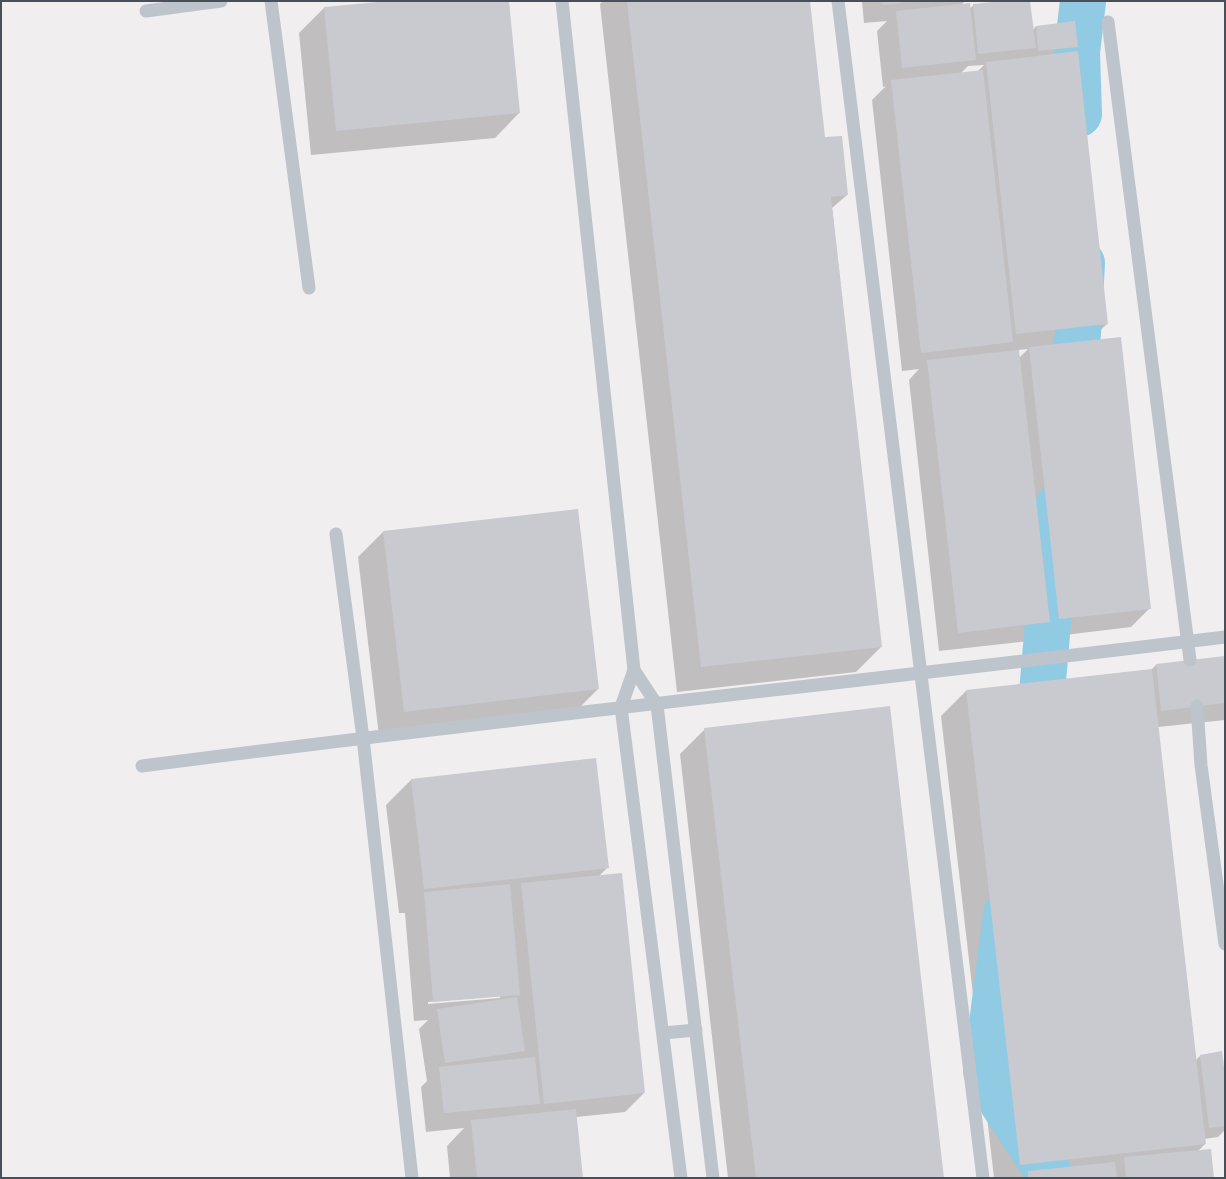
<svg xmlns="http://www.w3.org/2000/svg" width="1226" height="1179" viewBox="0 0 1226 1179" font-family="'IBM Plex Sans',sans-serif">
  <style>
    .shadow { fill: #0003; fill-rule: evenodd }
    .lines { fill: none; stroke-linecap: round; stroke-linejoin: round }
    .river { stroke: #90cbe3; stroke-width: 46 }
    .building { fill: #c9c9d0 }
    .lane { stroke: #bdc4cc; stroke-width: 13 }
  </style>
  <rect width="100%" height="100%" fill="#f0eeee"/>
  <g class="shadow">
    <path d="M399,1H508L519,113L495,138L311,155L299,33L324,8Z"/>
    <path d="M603,1H809L824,140L847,195L832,208L881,647L856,672L677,692L600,4Z"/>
    <path d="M862,1H965L961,5L969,9L974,5L1029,1L1033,30L1036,26L1077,46L1070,53L1107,324L1089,341L1150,608L1131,627L1040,638V631L1030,641L939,651L909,380L919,369L902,371L872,100L886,86L883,87L877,31L887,21L864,23ZM984,65L977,72L960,74L968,66ZM1028,349L1019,358L1018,350Z"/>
    <path d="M383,532L598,689L573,714L379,736L358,557Z"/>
    <path d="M1225,657V720L1158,727L1196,1060L1200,1056L1225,1082V1130L1218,1137L1204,1139L1205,1144L1198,1151L1213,1178H994L941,716L966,691L1151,670L1156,665Z"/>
    <path d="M705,729L943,1178H728L680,754Z"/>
    <path d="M411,780L608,867L599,876L644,1093L625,1112L576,1117L582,1178H450L447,1146L464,1128L426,1132L421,1087L427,1081L419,1029L428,1020L414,1021L405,913H399L386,805ZM500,996V998L428,1004V1002Z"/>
  </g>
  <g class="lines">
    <g class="river">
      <path d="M1079,114L1077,52L1083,1"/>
      <path d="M1068,405L1078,334L1082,263"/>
      <path d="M1036,744L1039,728L1058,506"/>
      <path d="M1006,914L986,1071L998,1096L1052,1178"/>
    </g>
  </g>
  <g class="building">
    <path d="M389,1H509L520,113L336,131L324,7Z"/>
    <path d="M627,1H810L825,137L842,136L848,195L831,197L882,647L701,667Z"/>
    <path d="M882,1H907V2L883,5Z"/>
    <path d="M1002,1H1030L1036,48L978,54L973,4Z"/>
    <path d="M970,3L976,60L902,68L896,11Z"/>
    <path d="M1075,21L1078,47L1038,51L1036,26Z"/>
    <path d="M1078,51L1108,324L1016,334L986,62Z"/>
    <path d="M983,70L1013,342L921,353L891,80Z"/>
    <path d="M1121,337L1151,609L1059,619L1029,347Z"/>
    <path d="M1019,350L1050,622L958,633L927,360Z"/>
    <path d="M578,509L599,689L404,712L383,531Z"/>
    <path d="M1225,656V703L1161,711L1156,664Z"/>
    <path d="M1152,669L1206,1144L1020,1165L966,690Z"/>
    <path d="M890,706L944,1178H756L704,728Z"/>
    <path d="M596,758L609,868L424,889L411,779Z"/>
    <path d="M622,873L645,1093L544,1104L521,883Z"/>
    <path d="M510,884L520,995L433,1002L424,892Z"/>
    <path d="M517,997L525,1051L445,1063L437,1009Z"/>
    <path d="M1222,1051L1225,1075V1126L1209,1128L1200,1055Z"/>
    <path d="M535,1057L540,1104L444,1113L439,1067Z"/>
    <path d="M576,1109L583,1178H477L471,1120Z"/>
    <path d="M1211,1149L1214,1178H1126L1124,1157Z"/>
    <path d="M1115,1162L1117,1178H1028V1171Z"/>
  </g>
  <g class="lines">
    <g class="lane">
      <path d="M271,1L309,288"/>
      <path d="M562,1L634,670L621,707L681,1178"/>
      <path d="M838,1L983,1178"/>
      <path d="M146,11L221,1"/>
      <path d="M1108,22L1190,660"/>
      <path d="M336,534L363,738L412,1178"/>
      <path d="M634,670L657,705L713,1178"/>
      <path d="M1197,706L1201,765L1225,944"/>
      <path d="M142,766C502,719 864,681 1225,637"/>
      <path d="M663,1033L696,1030"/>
    </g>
  </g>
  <rect width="1226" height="1179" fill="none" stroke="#484f59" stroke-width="4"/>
</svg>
